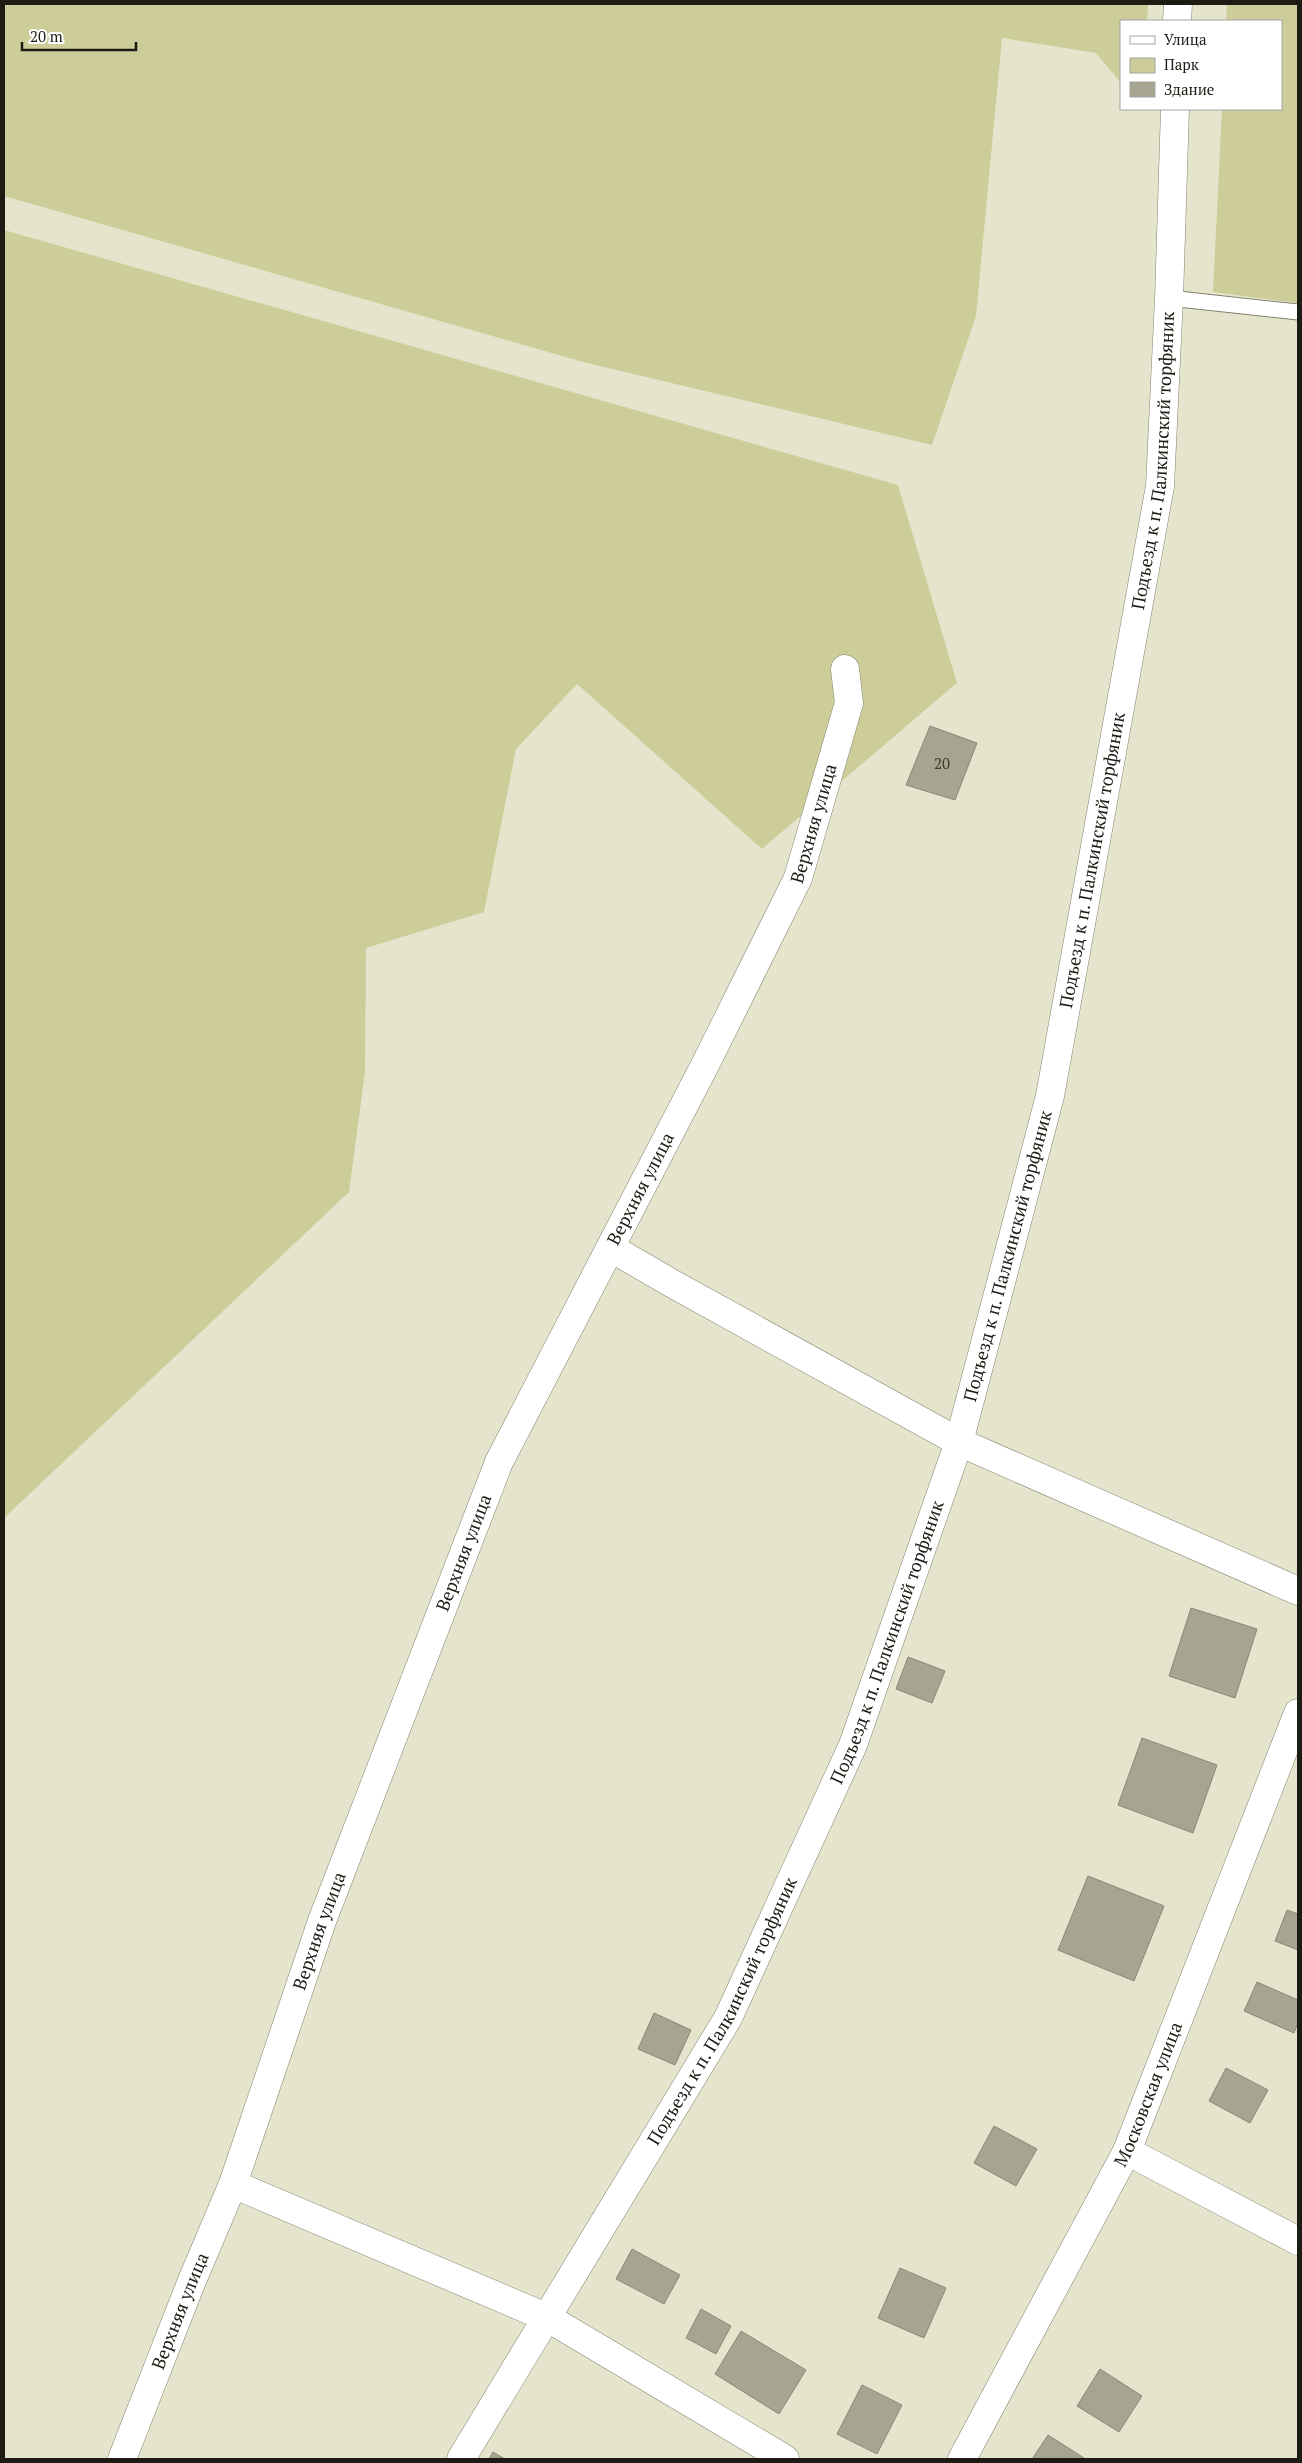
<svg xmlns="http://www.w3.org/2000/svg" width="1302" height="2463" viewBox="0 0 1302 2463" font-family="'PT Serif',serif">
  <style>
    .green { fill: #cdcd9a }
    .building { fill: #a5a590; stroke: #898a74 }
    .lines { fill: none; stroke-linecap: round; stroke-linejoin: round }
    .lane-casing { stroke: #83836e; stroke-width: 17 }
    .street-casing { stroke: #83836e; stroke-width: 29 }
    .secondary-casing { stroke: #83836e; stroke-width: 29 }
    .lane { stroke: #fff; stroke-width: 15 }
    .street { stroke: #fff; stroke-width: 28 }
    .secondary { stroke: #fff; stroke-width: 28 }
    .labels { text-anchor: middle; stroke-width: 4; stroke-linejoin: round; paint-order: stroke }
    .number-label { font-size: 15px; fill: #3e3e33 }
    .street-label { font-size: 18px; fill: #1c1c14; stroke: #fff }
  </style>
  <rect width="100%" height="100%" fill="#e5e5ce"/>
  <g class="green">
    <path d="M4,4H1148L1147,21H1121V83L1096,53L1002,38L976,316L932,445L583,362L4,196Z"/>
    <path d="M1227,4H1298V303L1213,292L1222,109H1281V21H1226Z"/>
    <path d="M4,230L898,485L957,683L762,849L577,684L516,749L484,912L366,948L365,1072L349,1192L4,1518Z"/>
  </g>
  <g class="building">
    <path d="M930,726L977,743L955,800L906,785Z"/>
    <path d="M1191,1608L1257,1629L1235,1698L1169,1676Z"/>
    <path d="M908,1657L945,1671L932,1703L896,1689Z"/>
    <path d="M1142,1738L1217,1765L1193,1833L1118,1805Z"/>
    <path d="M1088,1876L1164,1906L1134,1981L1058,1950Z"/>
    <path d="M1287,1910L1298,1914V1950L1275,1941Z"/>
    <path d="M1257,1982L1298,2000V2023L1294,2033L1244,2011Z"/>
    <path d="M654,2013L691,2030L675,2065L638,2049Z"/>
    <path d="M1226,2068L1268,2090L1250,2123L1209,2101Z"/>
    <path d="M994,2126L1037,2149L1016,2186L974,2163Z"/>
    <path d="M632,2249L680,2275L664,2304L616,2279Z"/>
    <path d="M900,2268L946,2288L924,2338L878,2318Z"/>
    <path d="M701,2309L731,2326L716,2354L686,2338Z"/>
    <path d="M741,2331L806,2370L779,2414L715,2374Z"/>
    <path d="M1100,2369L1142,2396L1119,2432L1077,2406Z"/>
    <path d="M862,2385L902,2405L877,2454L837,2434Z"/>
    <path d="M1048,2435L1084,2458L1083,2459H1032Z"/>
    <path d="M493,2452L505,2459H489Z"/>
  </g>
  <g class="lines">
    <g class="lane-casing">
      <path id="lane" d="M1169,298L1298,312"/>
    </g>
    <g class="street-casing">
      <g id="street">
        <path d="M611,1248L673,1284L959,1442L1298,1591"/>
        <path d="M1127,2151L1298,2241"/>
        <path d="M233,2184L548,2318L785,2459"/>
        <path id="s1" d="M122,2459L191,2283L233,2184L322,1921L499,1462L706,1063L798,878L849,703L845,669"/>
        <path id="s2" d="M962,2459L1127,2151L1298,1713"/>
      </g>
    </g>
    <g class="secondary-casing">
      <g id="secondary">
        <path d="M1177,21L1178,4"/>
        <path id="s3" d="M461,2459L728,2018L853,1745L959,1442L1050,1096L1160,486L1169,298L1175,109"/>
      </g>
    </g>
    <use href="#lane" class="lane"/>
    <use href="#street" class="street"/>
    <use href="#secondary" class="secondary"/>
  </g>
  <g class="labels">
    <g class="number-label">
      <text x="942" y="769">20</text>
    </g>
    <g class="street-label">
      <text dy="6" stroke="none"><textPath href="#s3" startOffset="2139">Подъезд к п. Палкинский торфяник</textPath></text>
      <text dy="6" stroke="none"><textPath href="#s1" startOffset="1779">Верхняя улица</textPath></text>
      <text dy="6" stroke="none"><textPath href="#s3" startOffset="1734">Подъезд к п. Палкинский торфяник</textPath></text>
      <text dy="6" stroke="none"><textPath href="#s1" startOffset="1374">Верхняя улица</textPath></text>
      <text dy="6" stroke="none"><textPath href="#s3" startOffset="1329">Подъезд к п. Палкинский торфяник</textPath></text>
      <text dy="6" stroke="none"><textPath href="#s1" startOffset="969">Верхняя улица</textPath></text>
      <text dy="6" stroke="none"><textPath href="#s3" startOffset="924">Подъезд к п. Палкинский торфяник</textPath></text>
      <text dy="6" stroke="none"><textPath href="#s1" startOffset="564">Верхняя улица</textPath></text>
      <text dy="6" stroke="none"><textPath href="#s3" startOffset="519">Подъезд к п. Палкинский торфяник</textPath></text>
      <text dy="6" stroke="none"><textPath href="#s2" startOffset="410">Московская улица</textPath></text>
      <text dy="6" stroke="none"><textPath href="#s1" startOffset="159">Верхняя улица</textPath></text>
    </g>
  </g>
  <rect width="1302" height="2463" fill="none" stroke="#1c1c14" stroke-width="10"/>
  <rect x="1120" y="20" width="162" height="90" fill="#ffffff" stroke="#a4a4a1"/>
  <rect x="1130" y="36" width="25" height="8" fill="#ffffff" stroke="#a4a4a1"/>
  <text x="1164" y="45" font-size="15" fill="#1c1c14">Улица</text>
  <rect x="1130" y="58" width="25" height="15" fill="#cdcd9a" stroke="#a4a4a1"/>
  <text x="1164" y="70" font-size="15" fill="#1c1c14">Парк</text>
  <rect x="1130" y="82" width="25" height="15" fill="#a5a590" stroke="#a4a4a1"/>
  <text x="1164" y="95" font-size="15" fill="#1c1c14">Здание</text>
  <path d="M22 42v8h114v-8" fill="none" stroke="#1c1c14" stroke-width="2.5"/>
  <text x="30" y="42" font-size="15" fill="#1c1c14" stroke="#ffffff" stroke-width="4" paint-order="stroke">20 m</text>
</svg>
